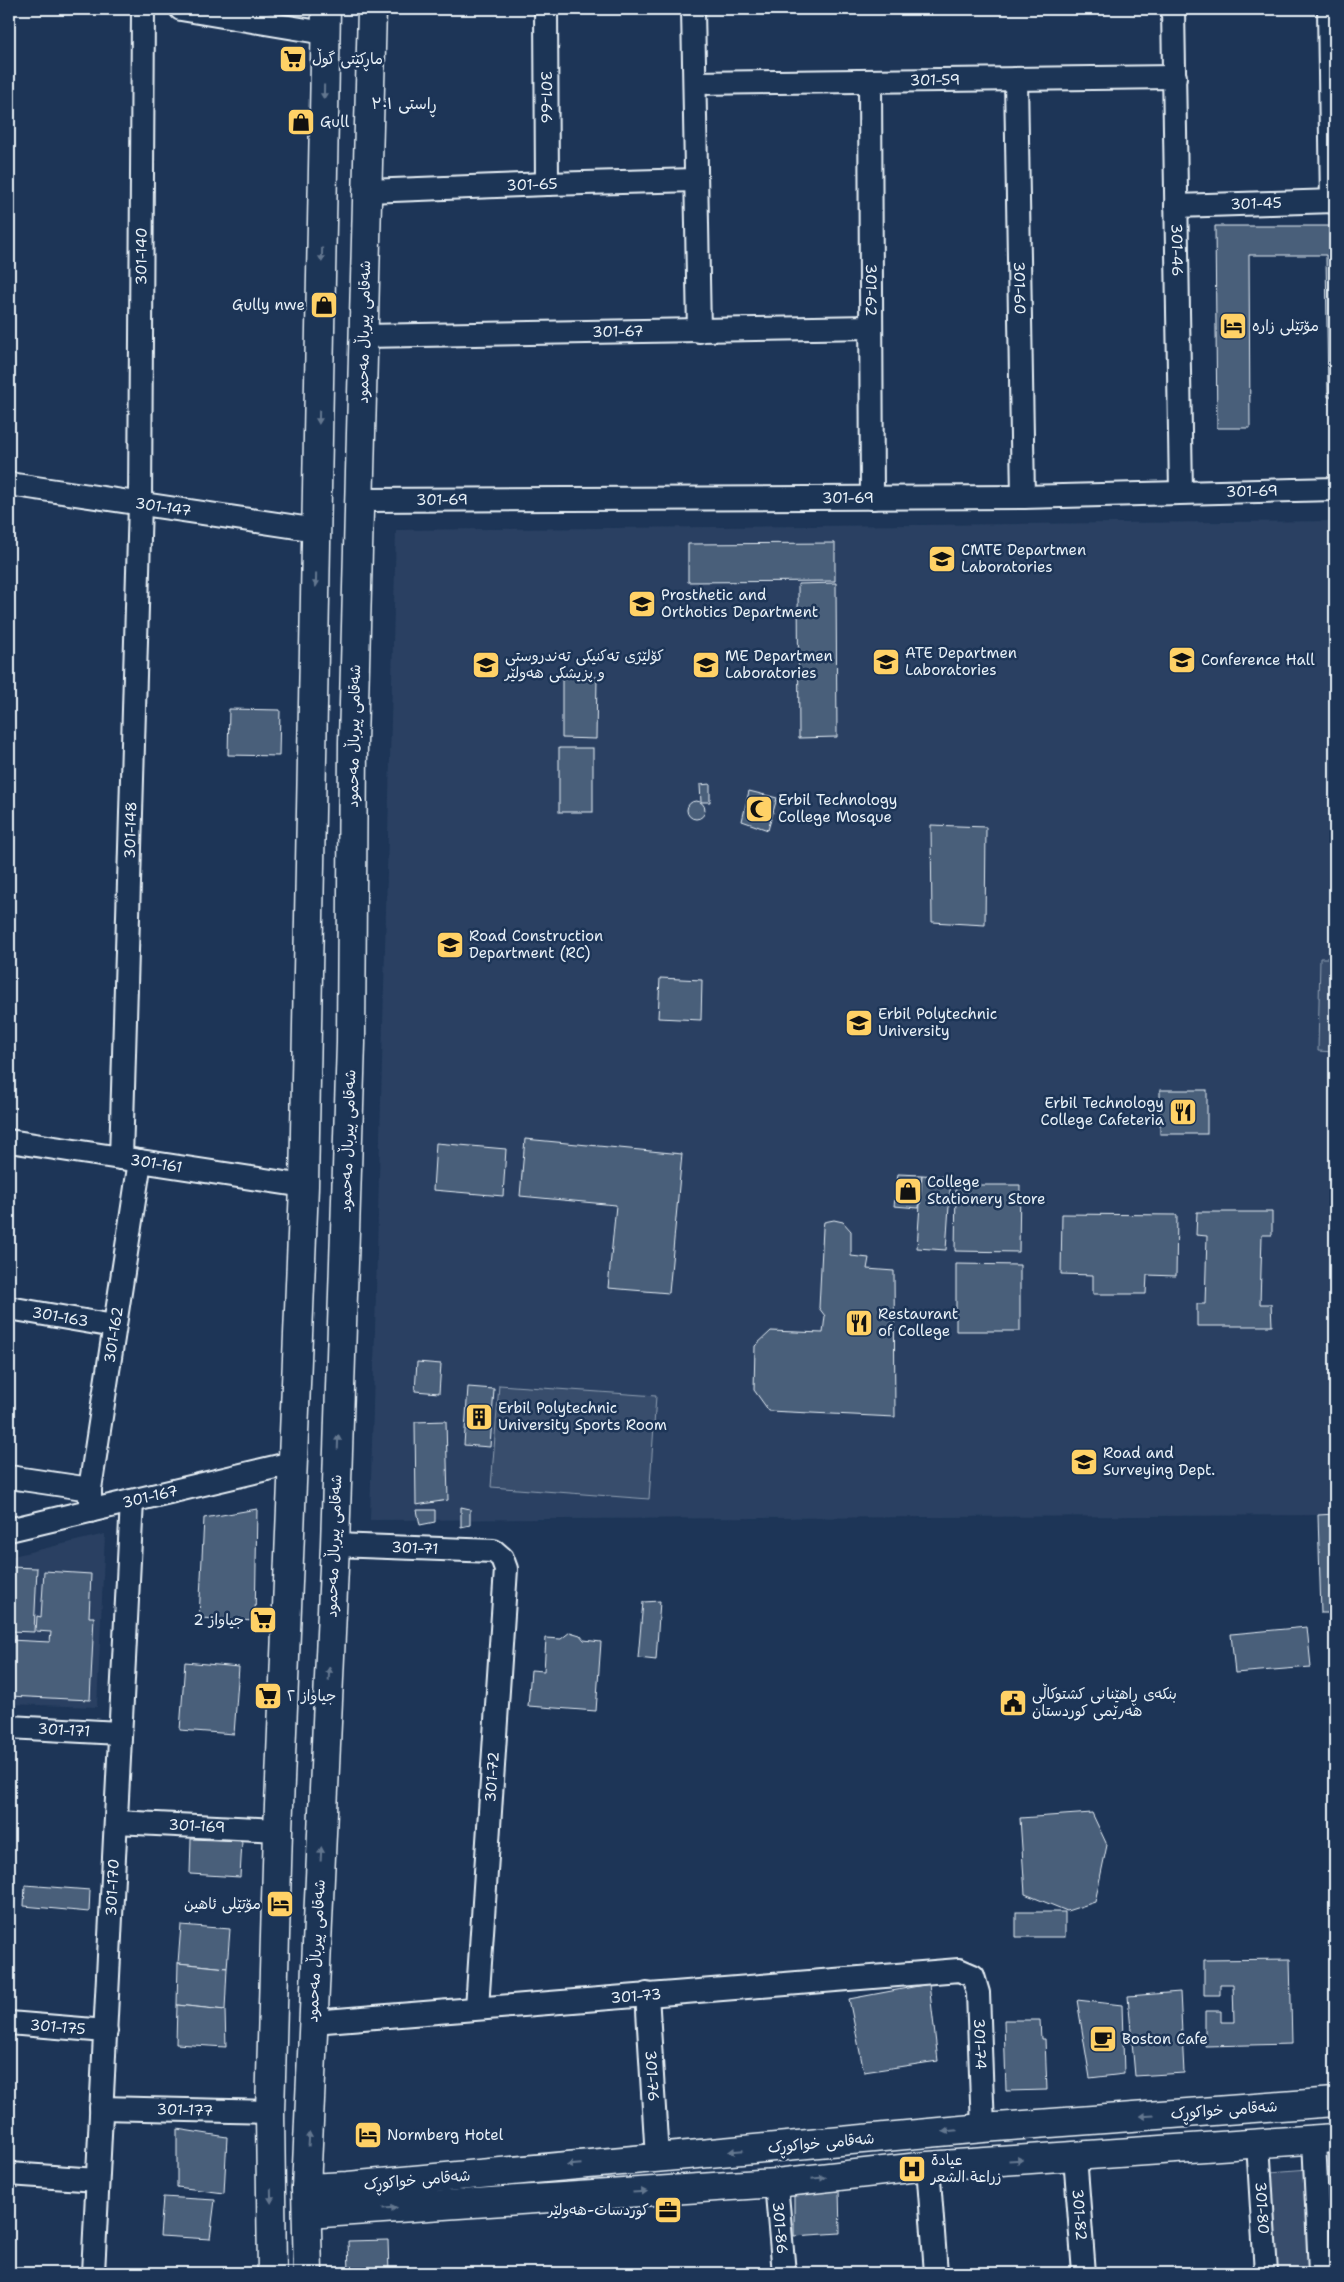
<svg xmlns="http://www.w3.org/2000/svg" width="1344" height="2282" viewBox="0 0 1344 2282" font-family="'Shantell Sans','Playpen Sans Arabic',sans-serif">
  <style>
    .built { fill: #2a4162 }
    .green { fill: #374d6c; stroke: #909fb2 }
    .building { fill: #495e7a; stroke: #e8f1f8 }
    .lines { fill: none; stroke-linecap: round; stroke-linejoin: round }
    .street-casing { stroke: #e8f1f8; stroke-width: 26 }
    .secondary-casing { stroke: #e8f1f8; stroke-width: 31 }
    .street { stroke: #1d3557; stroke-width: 22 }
    .secondary { stroke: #1d3557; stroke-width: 28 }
    .oneway { fill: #64778f }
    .labels { text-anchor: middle; stroke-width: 5; stroke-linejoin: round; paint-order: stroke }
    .poi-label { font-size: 15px; fill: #e8f1f8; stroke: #1d3557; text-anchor: start }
    .street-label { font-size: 15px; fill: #e8f1f8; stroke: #1d3557 }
    .neighbourhood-label { font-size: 16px; fill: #e8f1f8; stroke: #1d3557 }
  </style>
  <rect width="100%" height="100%" fill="#1d3557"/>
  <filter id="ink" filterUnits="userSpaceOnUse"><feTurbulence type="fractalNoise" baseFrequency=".02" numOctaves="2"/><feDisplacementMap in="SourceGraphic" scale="10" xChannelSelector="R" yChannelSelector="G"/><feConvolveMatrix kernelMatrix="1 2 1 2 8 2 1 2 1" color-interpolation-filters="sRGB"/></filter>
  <g filter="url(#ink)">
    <g class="built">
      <path d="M1335,521V1515L370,1520L396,530Z"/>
      <path d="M105,1534L97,1707L9,1704V1557Z"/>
    </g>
    <g class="green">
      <path d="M1320,958H1335V1052L1318,1051Z"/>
      <path d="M499,1385L656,1396L649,1499L491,1487Z"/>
      <path d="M1335,2167V2273H1278L1270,2172Z"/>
    </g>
    <g class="building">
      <path d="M1215,226H1335V397H1328L1326,255H1249L1250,428H1217Z"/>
      <path d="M835,543V581L688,582V544Z"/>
      <path d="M836,583L837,737L799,738L798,584Z"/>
      <path d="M562,676L597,677L596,739L562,738Z"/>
      <path d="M229,709L280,710L279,756L228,755Z"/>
      <rect x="559" y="748" width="34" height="64"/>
      <path d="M710,784V802H701L700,785Z"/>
      <path d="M749,791L777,798L768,830L742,821Z"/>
      <circle cx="696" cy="810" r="9"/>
      <path d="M931,825L986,827L985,925L932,922Z"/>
      <path d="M660,978L702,980L701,1020L658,1018Z"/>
      <rect x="1160" y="1090" width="47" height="44"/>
      <path d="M525,1139L682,1154L669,1293L608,1288L616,1205L520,1196Z"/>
      <path d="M436,1143L506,1149L503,1196L433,1190Z"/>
      <path d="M898,1174L922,1175L919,1208L894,1206Z"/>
      <path d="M922,1175L951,1177L946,1250L917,1248Z"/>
      <path d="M956,1185H1020L1019,1252L955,1251Z"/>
      <path d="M1197,1212H1272V1235H1262L1260,1304H1271L1272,1326H1197V1304H1205L1207,1236L1196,1235Z"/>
      <path d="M1062,1214L1177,1215L1176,1276L1147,1275L1146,1294H1093V1275L1061,1274Z"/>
      <path d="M834,1220L843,1222L851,1231V1256L869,1258L867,1269L894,1271L895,1417L769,1411L754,1390L755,1346L771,1331L823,1333L825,1316L819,1308L823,1228L824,1222Z"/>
      <path d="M956,1264L1020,1265V1331H956Z"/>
      <path d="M417,1362L441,1364L439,1393L415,1391Z"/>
      <path d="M468,1387L494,1389L490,1447L464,1445Z"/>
      <path d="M446,1421L448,1500L416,1505L415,1422Z"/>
      <path d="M461,1507L470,1509V1525L461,1527Z"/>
      <path d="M257,1509L255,1621L199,1618L204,1518Z"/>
      <path d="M417,1510H435V1522L420,1525Z"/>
      <path d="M1335,1514V1613H1321L1318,1515Z"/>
      <path d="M9,1567L37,1568L34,1632L9,1631Z"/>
      <path d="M44,1571L91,1574L89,1617H94L90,1700L9,1696V1640L50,1642L51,1632L36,1631L37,1616L41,1617Z"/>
      <path d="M660,1601L656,1660L638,1658L643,1602Z"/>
      <path d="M1307,1627L1311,1667L1235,1673L1231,1634Z"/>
      <path d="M570,1632L580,1635L584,1640L601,1642L596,1711L528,1706L531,1670L544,1671L546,1638L561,1639Z"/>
      <path d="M185,1662L239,1667L234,1734L180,1730Z"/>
      <path d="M1092,1813L1107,1845L1095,1902L1067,1911L1025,1894L1020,1818Z"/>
      <path d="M191,1839L242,1841L240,1877L190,1874Z"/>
      <path d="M25,1885L90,1890L89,1912L24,1906Z"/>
      <rect x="1016" y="1912" width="49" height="25"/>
      <path d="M181,1925L230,1929L227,1968L178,1963Z"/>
      <path d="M1290,1959L1292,2044L1205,2046V2011H1221V2022H1234L1233,1984H1220V1995H1204V1960Z"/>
      <path d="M178,1963L227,1968L225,2010L177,2005Z"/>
      <path d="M929,1984L938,2061L864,2072L849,1999Z"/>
      <path d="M1180,1992L1184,2073L1135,2076L1128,1996Z"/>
      <path d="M1077,2000L1122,2005L1124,2074L1090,2078Z"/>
      <path d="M177,2005L225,2010L226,2047L176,2044Z"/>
      <path d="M1004,2020H1040L1041,2039H1045L1047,2090L1006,2091Z"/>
      <path d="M177,2129L227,2137L224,2193L177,2187Z"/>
      <path d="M839,2190L840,2233L794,2236V2196Z"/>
      <path d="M163,2197L215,2200L210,2239L160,2236Z"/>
      <path d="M388,2240L389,2273H349L348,2241Z"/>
    </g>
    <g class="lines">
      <g class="street-casing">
        <g id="street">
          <path d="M181,9L325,33"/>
          <path id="s1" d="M546,9L547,184"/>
          <path d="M693,9L699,331"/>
          <path id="s2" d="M1173,9L1181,492"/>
          <path d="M1329,9L1332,202"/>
          <path id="s3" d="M1016,79L1023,497"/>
          <path id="s4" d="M870,81L872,498"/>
          <path id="s5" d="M695,83L1175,77"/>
          <path id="s6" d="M367,191L547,184L696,180"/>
          <path id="s7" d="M1176,206L1335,201"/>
          <path id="s8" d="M364,336L871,327"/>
          <path id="s9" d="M9,484L317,530"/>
          <path id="s10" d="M360,500L1023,497L1335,489"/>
          <path id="s11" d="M9,1141L304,1186"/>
          <path id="s12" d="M121,1158L140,503L143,9"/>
          <path id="s13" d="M9,1308L114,1326"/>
          <path d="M9,1477L90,1489"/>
          <path id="s14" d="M90,1511V1489L140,1161"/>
          <path id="s15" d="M9,1530L292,1463"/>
          <path id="s16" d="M335,1545L494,1551L502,1558L506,1569L477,2008"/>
          <path id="s17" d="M9,1727L119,1733"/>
          <path id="s18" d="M116,1822L278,1830"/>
          <path id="s19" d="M647,1994L657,2158"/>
          <path id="s20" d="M313,2022L959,1970L973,1976L978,1993L983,2128"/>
          <path id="s21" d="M9,2023L106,2031"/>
          <path id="s22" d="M101,2108L270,2112"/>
          <path d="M1314,2139L1320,2273"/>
          <path id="s23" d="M1258,2143L1266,2273"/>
          <path id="s24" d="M1075,2156L1084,2273"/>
          <path d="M928,2166L936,2273"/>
          <path d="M9,2174L97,2180"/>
          <path id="s25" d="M776,2183L784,2273"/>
          <path id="s26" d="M93,2273L132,1501"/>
        </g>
      </g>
      <g class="secondary-casing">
        <g id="secondary">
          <path d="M306,2188L348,2186L983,2128L1335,2102"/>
          <path d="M307,2214L776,2183L928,2166L1335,2138"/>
          <path d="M272,2273L270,2112L278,1830L304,1186L326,9"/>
          <path d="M308,2273L306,2188L335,1545L351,1043L353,742L372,9"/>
        </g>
      </g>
      <use href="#street" class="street"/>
      <use href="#secondary" class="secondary"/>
    </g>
    <defs><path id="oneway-solid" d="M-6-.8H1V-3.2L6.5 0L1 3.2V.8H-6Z" transform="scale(1.25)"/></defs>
    <g class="oneway">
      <use href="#oneway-solid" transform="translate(324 92) rotate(91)"/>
      <use href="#oneway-solid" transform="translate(322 255) rotate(91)"/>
      <use href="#oneway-solid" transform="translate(319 417) rotate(91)"/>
      <use href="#oneway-solid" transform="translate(316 580) rotate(91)"/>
      <use href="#oneway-solid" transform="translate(338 1442) rotate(-88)"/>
      <use href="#oneway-solid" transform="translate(329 1674) rotate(-87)"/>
      <use href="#oneway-solid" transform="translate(321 1854) rotate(-87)"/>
      <use href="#oneway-solid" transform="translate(1147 2116) rotate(176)"/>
      <use href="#oneway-solid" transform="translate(950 2131) rotate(175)"/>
      <use href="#oneway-solid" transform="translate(309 2139) rotate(-87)"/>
      <use href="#oneway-solid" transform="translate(736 2151) rotate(175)"/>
      <use href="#oneway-solid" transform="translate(1016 2160) rotate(-4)"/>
      <use href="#oneway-solid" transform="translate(574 2165) rotate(175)"/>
      <use href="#oneway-solid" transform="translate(819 2178) rotate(-6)"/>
      <use href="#oneway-solid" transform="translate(640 2192) rotate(-4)"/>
      <use href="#oneway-solid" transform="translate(271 2196) rotate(89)"/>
      <use href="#oneway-solid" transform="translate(390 2208) rotate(-4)"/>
    </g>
  </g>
  <defs>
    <g id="supermarket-square" transform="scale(1.4375)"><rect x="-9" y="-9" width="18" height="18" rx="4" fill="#ffd166" stroke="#1d3557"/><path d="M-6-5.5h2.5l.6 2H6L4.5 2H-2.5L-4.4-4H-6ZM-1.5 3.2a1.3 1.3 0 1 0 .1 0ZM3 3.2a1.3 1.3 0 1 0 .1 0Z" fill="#111"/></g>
    <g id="shop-square" transform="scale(1.4375)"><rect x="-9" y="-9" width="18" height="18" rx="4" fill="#ffd166" stroke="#1d3557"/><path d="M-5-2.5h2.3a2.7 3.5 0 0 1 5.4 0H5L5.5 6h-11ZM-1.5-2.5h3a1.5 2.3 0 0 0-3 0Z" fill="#111"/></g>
    <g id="hotel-square" transform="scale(1.4375)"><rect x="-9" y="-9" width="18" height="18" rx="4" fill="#ffd166" stroke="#1d3557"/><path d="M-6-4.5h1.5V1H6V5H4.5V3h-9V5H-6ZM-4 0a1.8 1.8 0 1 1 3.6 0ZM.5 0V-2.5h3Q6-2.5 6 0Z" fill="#111"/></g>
    <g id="university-square" transform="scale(1.4375)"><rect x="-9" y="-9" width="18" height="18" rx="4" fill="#ffd166" stroke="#1d3557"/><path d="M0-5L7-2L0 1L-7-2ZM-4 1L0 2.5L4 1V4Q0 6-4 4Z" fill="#111"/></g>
    <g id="mosque-square" transform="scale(1.4375)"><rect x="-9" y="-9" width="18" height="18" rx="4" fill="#ffd166" stroke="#1d3557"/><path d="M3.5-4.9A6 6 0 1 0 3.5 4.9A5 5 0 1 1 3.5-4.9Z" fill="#111"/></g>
    <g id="restaurant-square" transform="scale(1.4375)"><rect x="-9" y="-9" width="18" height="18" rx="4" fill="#ffd166" stroke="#1d3557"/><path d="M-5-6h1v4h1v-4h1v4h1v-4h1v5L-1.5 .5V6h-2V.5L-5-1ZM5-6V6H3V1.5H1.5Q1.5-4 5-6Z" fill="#111"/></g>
    <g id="building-square" transform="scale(1.4375)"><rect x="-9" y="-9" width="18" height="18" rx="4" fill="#ffd166" stroke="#1d3557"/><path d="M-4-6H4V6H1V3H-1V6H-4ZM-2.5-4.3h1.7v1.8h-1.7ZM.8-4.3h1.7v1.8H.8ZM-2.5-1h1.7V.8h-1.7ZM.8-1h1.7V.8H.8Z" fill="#111"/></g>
    <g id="civic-square" transform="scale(1.4375)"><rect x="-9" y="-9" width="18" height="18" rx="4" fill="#ffd166" stroke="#1d3557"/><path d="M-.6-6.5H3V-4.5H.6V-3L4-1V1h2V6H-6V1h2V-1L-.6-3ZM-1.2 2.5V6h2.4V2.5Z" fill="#111"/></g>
    <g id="cafe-square" transform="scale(1.4375)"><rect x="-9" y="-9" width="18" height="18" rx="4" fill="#ffd166" stroke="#1d3557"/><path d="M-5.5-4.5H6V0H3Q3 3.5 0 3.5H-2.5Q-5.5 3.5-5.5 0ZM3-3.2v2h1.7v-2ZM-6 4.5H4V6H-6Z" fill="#111"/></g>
    <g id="hospital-square" transform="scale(1.4375)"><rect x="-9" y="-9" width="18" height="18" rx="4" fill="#ffd166" stroke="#1d3557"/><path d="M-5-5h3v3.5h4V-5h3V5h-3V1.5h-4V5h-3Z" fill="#111"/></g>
    <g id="office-square" transform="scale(1.4375)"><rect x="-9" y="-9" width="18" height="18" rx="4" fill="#ffd166" stroke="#1d3557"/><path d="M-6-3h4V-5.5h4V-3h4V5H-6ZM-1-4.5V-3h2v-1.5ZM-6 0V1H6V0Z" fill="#111"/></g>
  </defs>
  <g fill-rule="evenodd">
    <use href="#supermarket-square" x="293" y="59"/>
    <use href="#shop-square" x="301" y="122"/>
    <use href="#shop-square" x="324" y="305"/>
    <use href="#hotel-square" x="1233" y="326"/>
    <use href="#university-square" x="942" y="559"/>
    <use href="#university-square" x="642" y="604"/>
    <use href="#university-square" x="1182" y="660"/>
    <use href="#university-square" x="886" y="662"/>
    <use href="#university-square" x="486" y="665"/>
    <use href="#university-square" x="706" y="665"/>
    <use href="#mosque-square" x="759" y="809"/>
    <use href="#university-square" x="450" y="945"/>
    <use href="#university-square" x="859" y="1023"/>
    <use href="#restaurant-square" x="1183" y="1112"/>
    <use href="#shop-square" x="908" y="1191"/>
    <use href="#restaurant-square" x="859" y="1323"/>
    <use href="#building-square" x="479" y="1417"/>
    <use href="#university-square" x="1084" y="1462"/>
    <use href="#supermarket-square" x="263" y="1620"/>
    <use href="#supermarket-square" x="268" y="1696"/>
    <use href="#civic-square" x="1013" y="1703"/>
    <use href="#hotel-square" x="280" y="1904"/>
    <use href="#cafe-square" x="1103" y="2039"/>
    <use href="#hotel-square" x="368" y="2135"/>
    <use href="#hospital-square" x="912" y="2169"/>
    <use href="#office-square" x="668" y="2210"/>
  </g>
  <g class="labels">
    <g class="poi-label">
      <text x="312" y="64">ماڕکێتی گوڵ</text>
      <text x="320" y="127">Gull</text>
      <text x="305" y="310" text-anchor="end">Gully nwe</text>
      <text x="1252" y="331">مۆتێلی زارە</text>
      <text x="961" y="555">CMTE Departmen<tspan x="961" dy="17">Laboratories</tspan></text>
      <text x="661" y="600">Prosthetic and<tspan x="661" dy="17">Orthotics Department</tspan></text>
      <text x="905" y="658">ATE Departmen<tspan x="905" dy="17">Laboratories</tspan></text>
      <text x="505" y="661">کۆلێژی تەکنیکی تەندروستی<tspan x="505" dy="17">و پزیشکی هەولێر</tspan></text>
      <text x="725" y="661">ME Departmen<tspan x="725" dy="17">Laboratories</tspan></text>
      <text x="1201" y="665">Conference Hall</text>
      <text x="778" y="805">Erbil Technology<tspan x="778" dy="17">College Mosque</tspan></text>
      <text x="469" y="941">Road Construction<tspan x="469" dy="17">Department (RC)</tspan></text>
      <text x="878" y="1019">Erbil Polytechnic<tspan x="878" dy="17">University</tspan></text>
      <text x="1164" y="1108" text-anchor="end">Erbil Technology<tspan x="1164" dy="17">College Cafeteria</tspan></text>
      <text x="927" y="1187">College<tspan x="927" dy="17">Stationery Store</tspan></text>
      <text x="878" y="1319">Restaurant<tspan x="878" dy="17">of College</tspan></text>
      <text x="498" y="1413">Erbil Polytechnic<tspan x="498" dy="17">University Sports Room</tspan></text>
      <text x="1103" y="1458">Road and<tspan x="1103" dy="17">Surveying Dept.</tspan></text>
      <text x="244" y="1625" text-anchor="end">جیاواز 2</text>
      <text x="1032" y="1699">بنکەی ڕاهێنانی کشتوکاڵی<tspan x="1032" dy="17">هەرێمی کوردستان</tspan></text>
      <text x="287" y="1701">جیاواز ٢</text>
      <text x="261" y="1909" text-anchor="end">مۆتێلی ئاهین</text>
      <text x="1122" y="2044">Boston Cafe</text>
      <text x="387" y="2140">Normberg Hotel</text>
      <text x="931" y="2165">عيادة<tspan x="931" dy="17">زراعة الشعر</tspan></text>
      <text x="649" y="2215" text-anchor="end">کوردسات-هەولێر</text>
    </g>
    <g class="street-label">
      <text dy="5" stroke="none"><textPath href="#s5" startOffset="240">301-59</textPath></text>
      <text dy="5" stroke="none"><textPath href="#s1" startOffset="88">301-66</textPath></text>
      <text dy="5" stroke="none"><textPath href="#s6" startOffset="165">301-65</textPath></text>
      <text dy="5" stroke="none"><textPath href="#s7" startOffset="80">301-45</textPath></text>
      <text dy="5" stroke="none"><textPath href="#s2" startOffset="241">301-46</textPath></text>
      <text dy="5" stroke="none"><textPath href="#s12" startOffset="902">301-140</textPath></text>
      <text dy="5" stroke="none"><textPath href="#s3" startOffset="209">301-60</textPath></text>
      <text dy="5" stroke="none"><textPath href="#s4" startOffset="209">301-62</textPath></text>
      <text transform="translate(364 332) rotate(-89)" y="5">شەقامی پیرباڵ مەحمود</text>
      <text dy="5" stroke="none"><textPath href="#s8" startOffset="254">301-67</textPath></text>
      <text dy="5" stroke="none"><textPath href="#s10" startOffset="892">301-69</textPath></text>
      <text dy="5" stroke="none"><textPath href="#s10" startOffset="488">301-69</textPath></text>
      <text dy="5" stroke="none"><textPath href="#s10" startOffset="82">301-69</textPath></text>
      <text dy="5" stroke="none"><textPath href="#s9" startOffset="156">301-147</textPath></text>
      <text transform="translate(354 736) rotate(-89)" y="5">شەقامی پیرباڵ مەحمود</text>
      <text dy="5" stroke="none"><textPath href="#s12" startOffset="328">301-148</textPath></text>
      <text transform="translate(348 1141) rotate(-88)" y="5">شەقامی پیرباڵ مەحمود</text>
      <text dy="5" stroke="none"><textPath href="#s11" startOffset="149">301-161</textPath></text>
      <text dy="5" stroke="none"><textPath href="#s13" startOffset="52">301-163</textPath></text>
      <text dy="5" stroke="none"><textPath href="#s14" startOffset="178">301-162</textPath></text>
      <text dy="5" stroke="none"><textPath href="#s15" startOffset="145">301-167</textPath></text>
      <text transform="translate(334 1546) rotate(-88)" y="5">شەقامی پیرباڵ مەحمود</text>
      <text dy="5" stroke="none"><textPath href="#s16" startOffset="80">301-71</textPath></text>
      <text dy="5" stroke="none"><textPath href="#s17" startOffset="55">301-171</textPath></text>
      <text transform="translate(492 1777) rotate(-86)" y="5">301-72</text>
      <text dy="5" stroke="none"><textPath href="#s18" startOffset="81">301-169</textPath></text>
      <text dy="5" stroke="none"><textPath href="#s26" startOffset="386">301-170</textPath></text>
      <text transform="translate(316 1951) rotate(-87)" y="5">شەقامی پیرباڵ مەحمود</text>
      <text dy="5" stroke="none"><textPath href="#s20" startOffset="324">301-73</textPath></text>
      <text dy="5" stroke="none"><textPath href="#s21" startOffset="49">301-175</textPath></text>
      <text dy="5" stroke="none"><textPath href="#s20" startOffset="732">301-74</textPath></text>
      <text dy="5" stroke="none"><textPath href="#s19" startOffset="82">301-76</textPath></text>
      <text transform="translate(1224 2110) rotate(-4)" y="5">شەقامی خواکوڕک</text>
      <text dy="5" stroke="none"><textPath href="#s22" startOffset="84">301-177</textPath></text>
      <text transform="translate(821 2143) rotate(-5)" y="5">شەقامی خواکوڕک</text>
      <text transform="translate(417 2180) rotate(-5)" y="5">شەقامی خواکوڕک</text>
      <text dy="5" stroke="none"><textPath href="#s23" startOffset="65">301-80</textPath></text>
      <text dy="5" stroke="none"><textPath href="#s24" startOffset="59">301-82</textPath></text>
      <text dy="5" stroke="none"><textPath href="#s25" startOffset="45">301-86</textPath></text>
    </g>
    <g class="neighbourhood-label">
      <text x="404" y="109">ڕاستی ٣٠١</text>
    </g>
  </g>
  <rect width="1344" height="2282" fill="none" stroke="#1d3557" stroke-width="30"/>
  <rect x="15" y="15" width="1314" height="2252" fill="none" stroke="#e8f1f8" stroke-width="2" filter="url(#ink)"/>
</svg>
